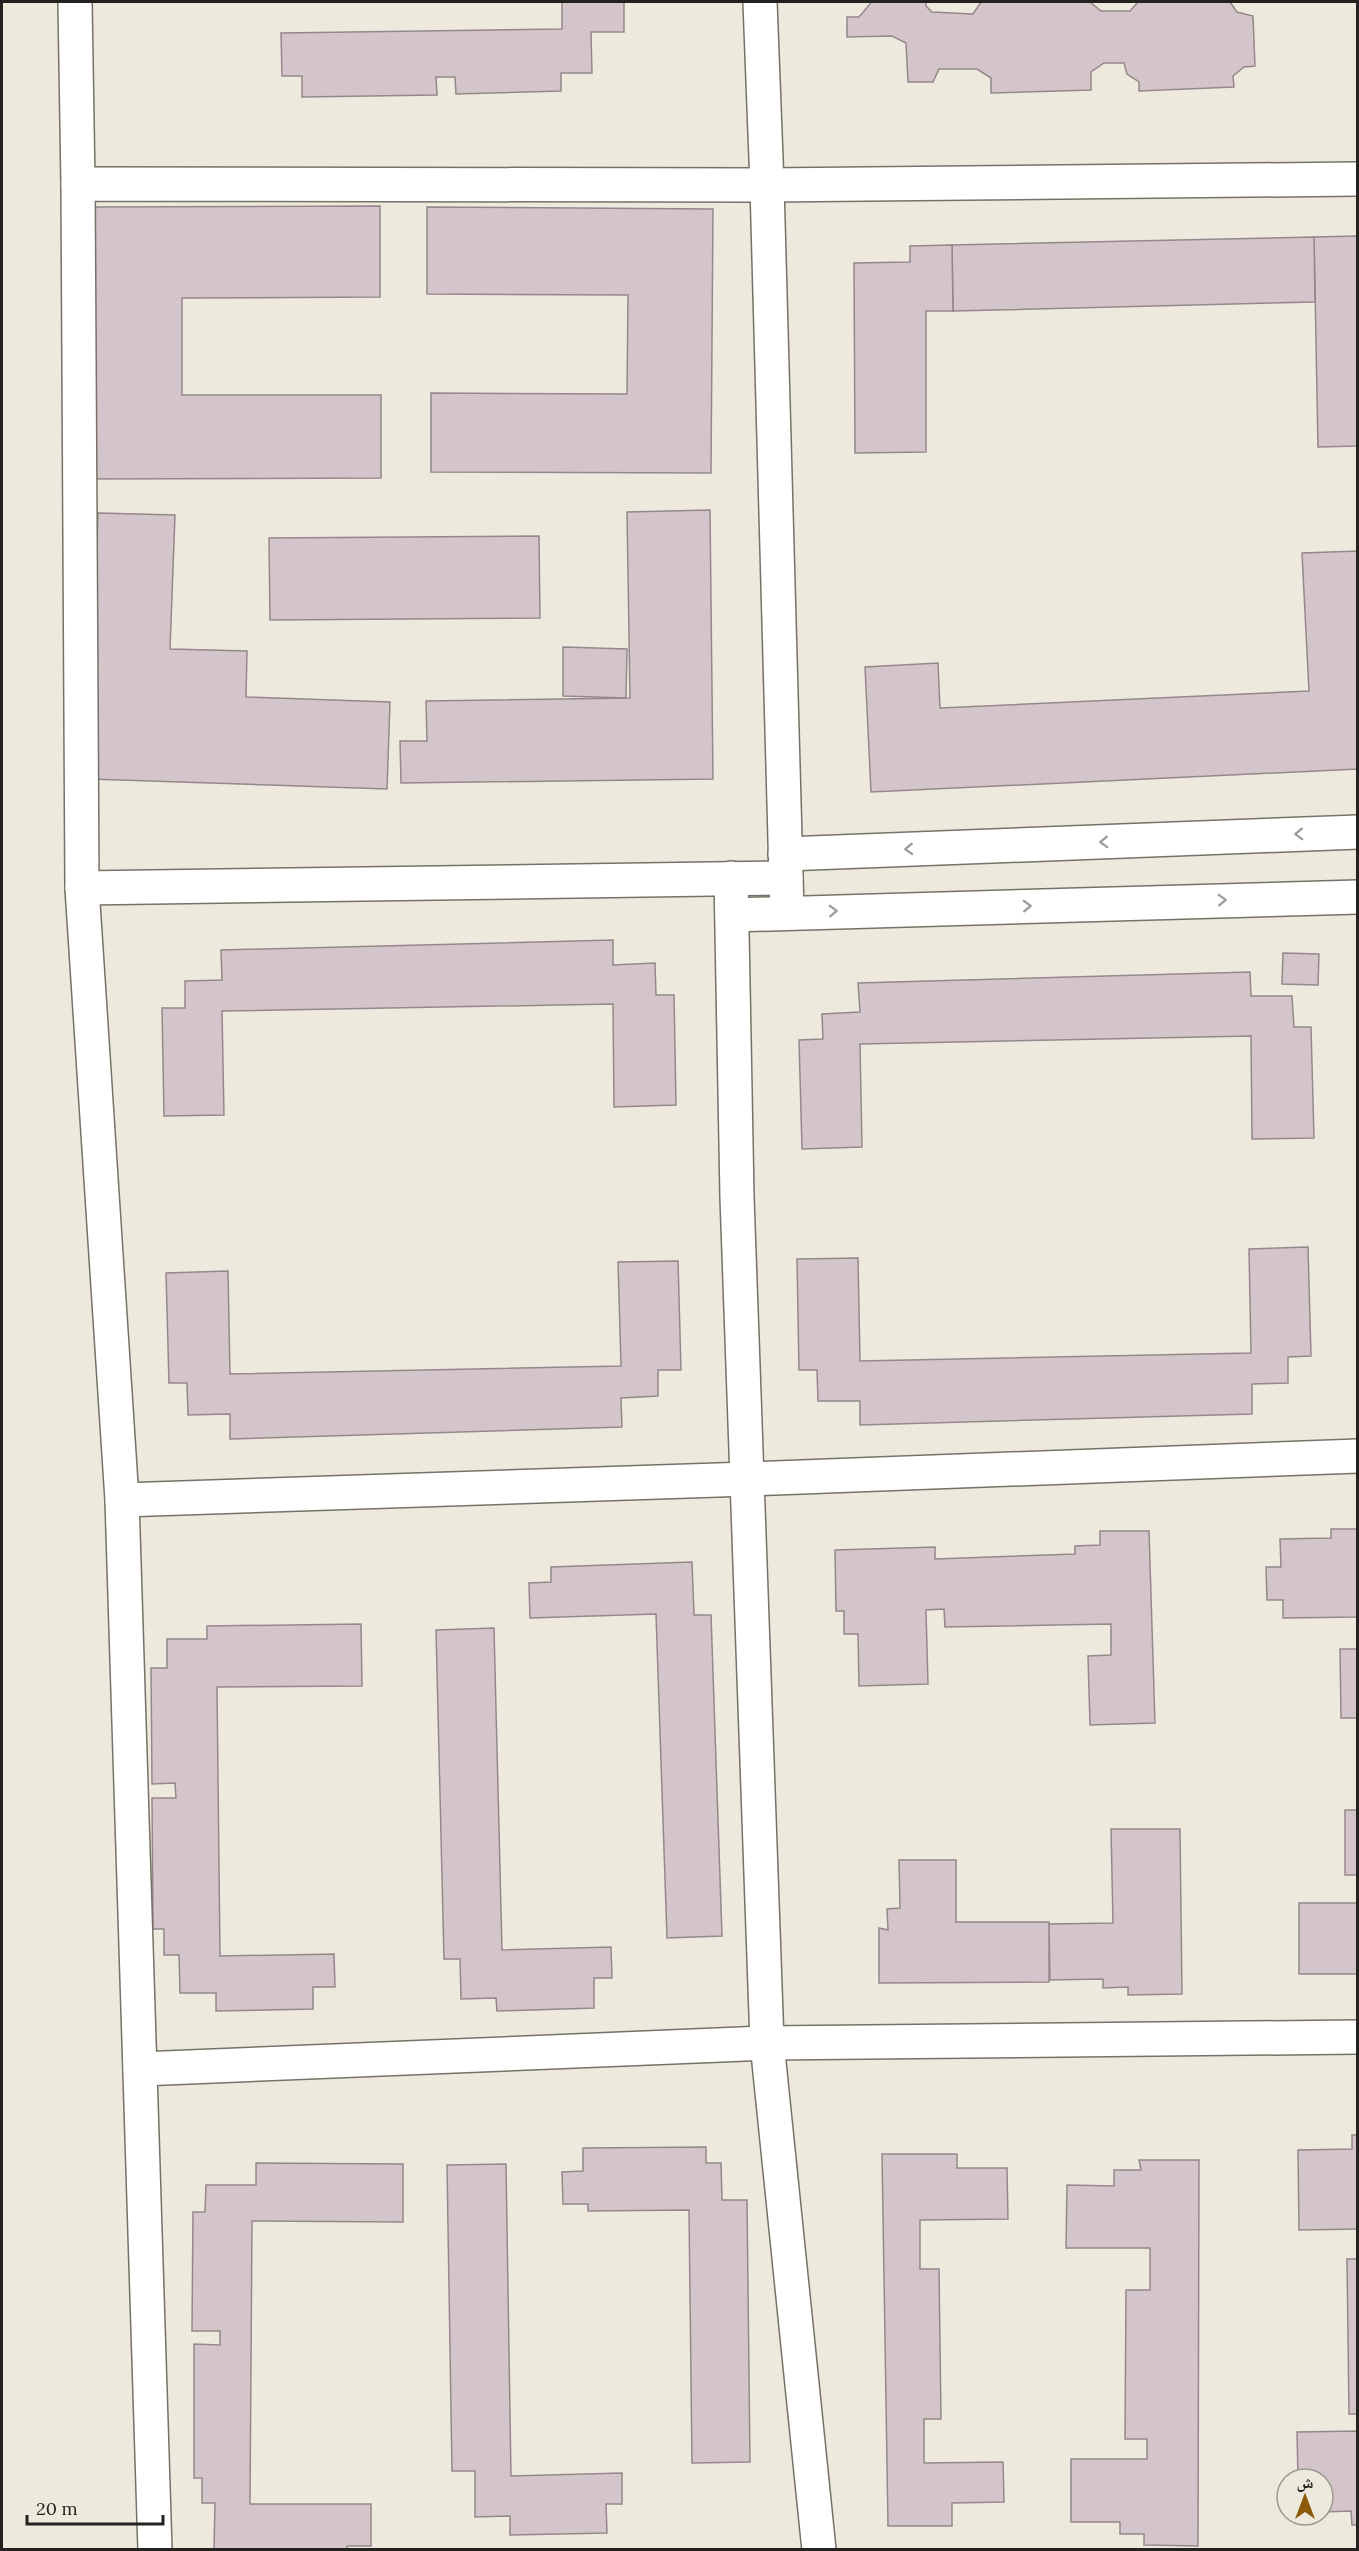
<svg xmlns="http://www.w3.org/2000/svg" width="1359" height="2551" viewBox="0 0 1359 2551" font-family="Lora,'Noto Naskh Arabic',serif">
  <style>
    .building { fill: #d3c5c9; stroke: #95888c; stroke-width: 1.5 }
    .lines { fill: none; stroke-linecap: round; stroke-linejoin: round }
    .street-casing { stroke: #767267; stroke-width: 36 }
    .street { stroke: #fff; stroke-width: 33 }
    .oneway { stroke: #9c9c9a }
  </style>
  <rect width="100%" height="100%" fill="#eee9dd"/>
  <g class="building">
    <path d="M562,2H624V32H591L592,73H561V91L456,94L455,77H436L437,95L302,97V76H282L281,33L562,29Z"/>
    <path d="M870,2H926V6L932,12L973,14L981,2H1090L1101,11H1130L1138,2H1230L1237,12L1253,16L1255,66L1244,67L1233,76L1234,87L1139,91V82L1127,74L1124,63H1104L1091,72V90L991,93V78L977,69H939L933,82H908L906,43L892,36L847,37V17H859L870,4Z"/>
    <path d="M380,206V297L182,298V395H381V478L88,479L86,207Z"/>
    <path d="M427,207L713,209L711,473L431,472V393L627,394L628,295L427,294Z"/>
    <path d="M1358,236V446L1318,447L1314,237Z"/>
    <path d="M1314,237L1315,302L953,311L952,245Z"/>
    <path d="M952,245L953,311H926V452L855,453L854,263L910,262V246Z"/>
    <path d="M710,510L713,779L401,783L400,741H427L426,701L630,698L627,512Z"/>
    <path d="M98,513L175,515L170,649L247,651L246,697L390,702L387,789L89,779Z"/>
    <path d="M539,536L540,618L270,620L269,538Z"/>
    <path d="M1358,551V769L871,792L865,667L938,663L940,708L1309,691L1302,553Z"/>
    <path d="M563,647L627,649L626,698L563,696Z"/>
    <path d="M613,940V965L655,963L656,995H674L676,1105L614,1107L613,1004L222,1011L224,1115L164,1116L162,1008H185V981L222,980L221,950Z"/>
    <path d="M1283,953L1319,954L1318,985L1282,984Z"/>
    <path d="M1250,972L1251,996H1292L1294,1027H1311L1314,1138L1252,1139L1251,1036L860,1044L862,1147L802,1149L799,1040L823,1039L822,1014L860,1012L858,983Z"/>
    <path d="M1308,1247L1311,1356L1288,1357V1383L1252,1384V1414L860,1425V1401H818L817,1370H799L797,1259L858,1258L860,1361L1251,1353L1249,1249Z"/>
    <path d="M678,1261L681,1370H658V1396L621,1398L622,1427L230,1439V1414L188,1415L187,1383H169L166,1273L228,1271L230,1374L621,1366L618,1262Z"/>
    <path d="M1331,1529H1358V1617L1283,1618V1600H1267L1266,1567H1281L1280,1539L1331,1538Z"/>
    <path d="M1100,1531H1149L1155,1723L1090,1725L1088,1656L1111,1655V1624L945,1627L944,1609L926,1610L928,1684L859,1686L858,1634H844V1611H836L835,1550L935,1547V1559L1075,1554V1546L1100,1545Z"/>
    <path d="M692,1562L694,1615H711L722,1936L667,1938L656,1614L530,1618L529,1583L551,1582V1567Z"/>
    <path d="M361,1624L362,1686L217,1687L220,1956L334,1954L335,1987H313V2009L216,2011V1993H180L179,1955H164V1929H153L152,1798H176L175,1783L152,1784L151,1668H167V1639H207V1626Z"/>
    <path d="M494,1628L502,1950L611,1947L612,1978H594V2008L497,2011L496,1998L461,1999L460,1959H444L436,1630Z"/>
    <path d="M1340,1649H1358V1718H1341Z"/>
    <rect x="1345" y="1810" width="13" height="65"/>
    <path d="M1111,1829H1180L1182,1994L1128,1995V1987L1103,1988V1979L1050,1980L1049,1924L1113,1923Z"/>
    <path d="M899,1860H956V1922H1049V1982L879,1983V1928L888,1930L887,1909L900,1908Z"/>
    <rect x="1299" y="1903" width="59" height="71"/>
    <path d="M1352,2135H1358V2229L1299,2230L1298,2150L1352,2149Z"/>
    <path d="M706,2147V2163H721L722,2200H747L750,2462L692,2463L689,2210L588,2211V2204H563L562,2172L583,2171V2148Z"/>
    <path d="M882,2154H957V2168H1007L1008,2219L920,2220V2269H939L941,2419H924V2463L1003,2462L1004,2502L952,2503V2526H888Z"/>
    <path d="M1139,2160H1199L1198,2546L1144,2545V2534H1120V2522H1071V2459H1147V2439H1125L1126,2290H1150V2248H1066L1067,2185L1114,2186V2170H1141Z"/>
    <path d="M256,2163L403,2164V2222L252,2221L250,2504H371V2546H347V2550L214,2549L215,2503H202V2478H194V2344L220,2345V2331H192L193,2212H205L206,2185H256Z"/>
    <path d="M506,2164L511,2476L622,2473V2504H606L607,2533L510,2535V2516L475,2517V2471H452L447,2165Z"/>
    <path d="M1347,2259H1358V2414H1349Z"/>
    <path d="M1358,2431V2525H1352L1351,2511L1323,2512V2479H1298L1297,2432Z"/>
  </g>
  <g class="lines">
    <g class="street-casing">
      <g id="street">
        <path d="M75,2L78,184"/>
        <path d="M760,2L767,185L787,912"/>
        <path d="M785,854L1358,832"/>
        <path d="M731,878L737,1197L767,2043L819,2550"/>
        <path d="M82,888L786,878"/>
        <path d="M732,915L1358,897"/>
        <path d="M122,1500L748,1479L1358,1456"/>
        <path d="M140,2069L767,2043L1358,2037"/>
        <path d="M155,2550L122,1500L82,888L78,184L767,185L1358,179"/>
      </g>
    </g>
    <use href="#street" class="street"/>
  </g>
  <defs><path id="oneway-chevron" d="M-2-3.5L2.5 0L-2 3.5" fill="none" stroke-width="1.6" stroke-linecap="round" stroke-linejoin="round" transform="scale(1.5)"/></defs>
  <g class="oneway">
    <use href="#oneway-chevron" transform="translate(1299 834) rotate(178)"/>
    <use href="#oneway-chevron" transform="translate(1104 842) rotate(178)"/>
    <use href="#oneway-chevron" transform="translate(909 849) rotate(178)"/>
    <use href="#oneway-chevron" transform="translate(1222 900) rotate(-2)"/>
    <use href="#oneway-chevron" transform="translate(1027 906) rotate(-2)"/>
    <use href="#oneway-chevron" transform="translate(833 911) rotate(-2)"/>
  </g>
  <rect width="1359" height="2551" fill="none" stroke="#24221e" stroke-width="6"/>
  <g transform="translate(1305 2497)"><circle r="28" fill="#eee9dd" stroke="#9d9991" stroke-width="1.5"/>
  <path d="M0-4.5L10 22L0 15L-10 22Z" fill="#8e5a0a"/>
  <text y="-9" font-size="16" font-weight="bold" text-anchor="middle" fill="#24221e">ش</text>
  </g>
  <path d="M27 2515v9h136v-9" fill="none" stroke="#24221e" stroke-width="3"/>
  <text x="36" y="2515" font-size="18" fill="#24221e" stroke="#eee9dd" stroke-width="4.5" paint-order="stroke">20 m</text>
</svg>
